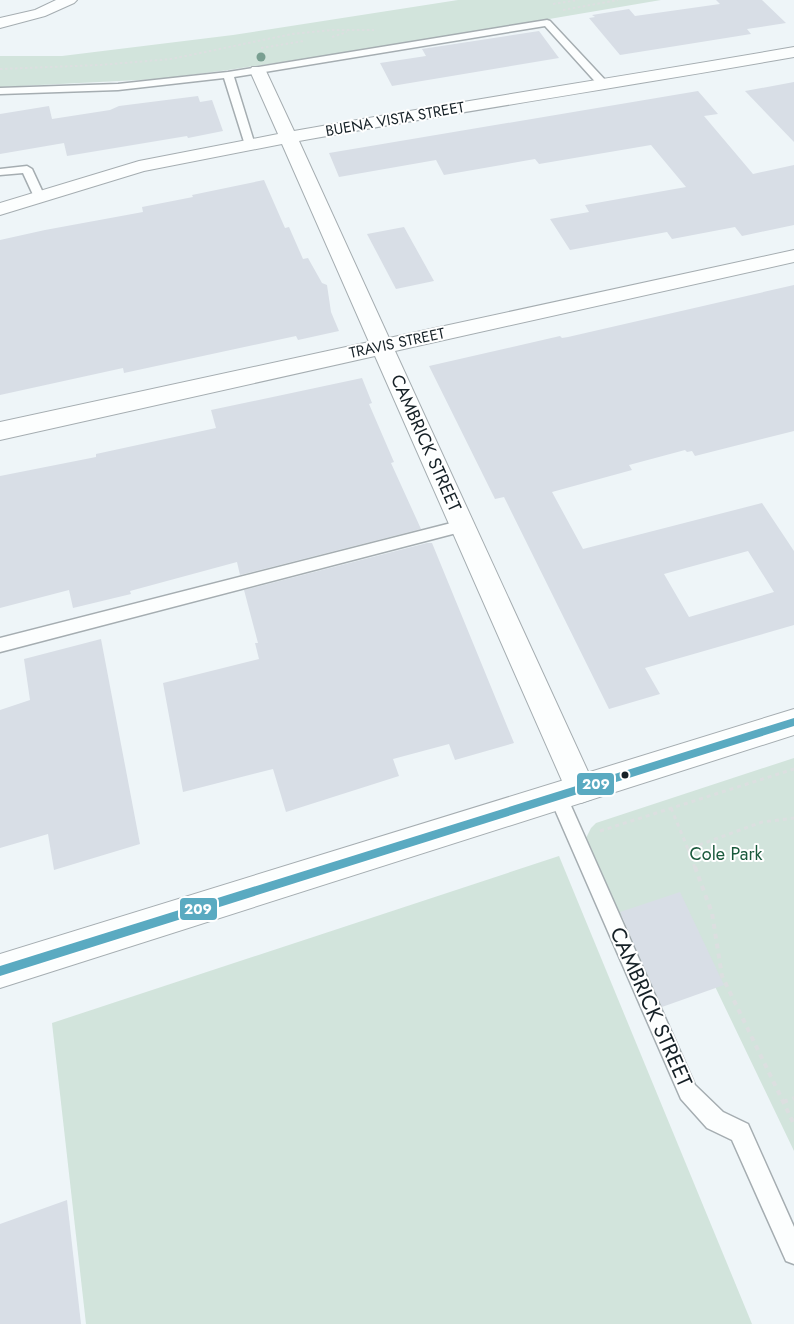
<svg xmlns="http://www.w3.org/2000/svg" width="794" height="1324" viewBox="0 0 794 1324" font-family="Jost,sans-serif">
  <style>
    .green { fill: #d2e4dc }
    .building { fill: #d8dee6; fill-rule: evenodd }
    .lines { fill: none; stroke-linecap: round; stroke-linejoin: round }
    .service-casing { stroke: #a5adb1; stroke-width: 3 }
    .minor-casing { stroke: #a5adb1; stroke-width: 2 }
    .tertiary-casing { stroke: #a5adb1; stroke-width: 2 }
    .path-far2 { stroke: #dcdfe0; stroke-width: 2; stroke-dasharray: 2.5 2.5; stroke-linecap: butt }
    .path-far1 { stroke: #dcdfe0; stroke-width: 3; stroke-dasharray: 4 4; stroke-linecap: butt }
    .path { stroke: #dcdfe0; stroke-width: 4; stroke-dasharray: 5 5; stroke-linecap: butt }
    .service { fill: #fcfefe; fill-rule: evenodd }
    .minor { fill: #fcfefe; fill-rule: evenodd }
    .tertiary { fill: #fcfefe; fill-rule: evenodd }
    .bus-1-casing { stroke: #fff; stroke-width: 3 }
    .bus-1 { fill: #5aaac1; fill-rule: evenodd }
    .tree { fill: #799f91 }
    .bus-dot { fill: #162127; stroke: #fff; stroke-width: 2 }
    .labels { text-anchor: middle; stroke-width: 4; stroke-linejoin: round; paint-order: stroke }
    .far-street-label { font-size: 15px; fill: #162127; stroke: #fff }
    .street-label { font-size: 18px; fill: #162127; stroke: #fff }
    .park-label { font-size: 18px; fill: #1a593c; stroke: #fff }
    .near-street-label { font-size: 21px; fill: #162127; stroke: #fff }
    .line-badge { stroke: #fff; stroke-width: 2 }
    .badge-label { font-size: 14px; text-anchor: middle; font-weight: bold; fill: #fff }
  </style>
  <rect width="100%" height="100%" fill="#eef5f8"/>
  <g class="green">
    <path d="M458,0H661L396,45L228,70L159,79L0,87V56H62L233,35Z"/>
    <path d="M794,758V1151L673,899L617,917L585,840L591,828L596,823Z"/>
    <path d="M559,856L752,1324H86L52,1023Z"/>
  </g>
  <g class="building">
    <path d="M716,0H762L786,23L747,29L751,34L620,55L589,18L595,17L592,15L629,9L635,16L720,4Z"/>
    <path d="M539,31L559,58L392,86L380,63L426,56L422,49Z"/>
    <path d="M794,82V142L745,91Z"/>
    <path d="M698,91L718,114L704,116L753,174L794,165V225L742,236L735,227L672,239L667,232L570,250L550,219L589,212L585,205L686,187L651,145L539,164L535,159L444,175L436,160L339,177L329,153Z"/>
    <path d="M198,96L200,102L212,100L223,131L188,138L187,136L67,156L64,143L0,154V114L49,106L52,119L110,110L119,106Z"/>
    <path d="M264,180L285,228L289,227L303,259L308,258L322,283L327,285L331,312L339,331L298,340L296,336L124,373L123,368L0,395V240L45,230L143,212L142,207L193,197L192,195Z"/>
    <path d="M404,227L434,281L396,289L367,234Z"/>
    <path d="M794,285V431L695,456L692,451L687,452L685,450L629,465L632,470L552,492L583,549L762,503L794,551V625L645,668L660,694L609,709L504,497L495,499L429,366L560,336L562,338L568,337ZM748,551L774,592L689,617L664,574Z"/>
    <path d="M362,378L372,403L369,404L394,462L391,463L421,529L240,575L237,562L130,591L131,594L73,608L69,590L0,608V476L96,457V454L216,428L211,410Z"/>
    <path d="M427,543H432L514,743L455,760L449,744L393,759L399,776L286,812L273,769L183,792L163,683L259,659L255,643H258L244,590Z"/>
    <path d="M101,639L140,844L54,870L48,834L0,848V710L30,700L24,659Z"/>
    <path d="M680,892L724,985L662,1007L620,912Z"/>
    <path d="M67,1200L81,1324H0V1224Z"/>
  </g>
  <g class="lines">
    <g class="service-casing">
      <g id="service">
        <path d="M547,20L550,21L608,83V87H600L545,26L234,77L255,145L250,148L245,145L224,78L118,90L0,94V88L118,84L228,72Z"/>
        <path d="M27,166L32,169L45,197L43,199H35L23,173L0,175V169Z"/>
        <path d="M463,520L468,522L470,526L468,530L0,652V638Z"/>
        <path d="M558,788L564,790L695,1085L723,1112L748,1124L794,1227V1264L786,1261L732,1140L707,1128L681,1099L549,796L552,790Z"/>
      </g>
    </g>
    <g class="minor-casing">
      <g id="minor">
        <path d="M56,0H77L74,3L45,16L0,28V18L35,10Z"/>
        <path d="M794,47V57C629,86 463,111 299,141L389,338L794,250V262L395,351L596,789L592,799L581,803L570,799L375,356L0,440V422L369,342L282,144L144,171L0,215V203L139,161L278,134L250,71L252,67H264L266,71L294,131C460,101 627,76 794,47Z"/>
      </g>
    </g>
    <g class="tertiary-casing">
      <path id="tertiary" d="M794,709V735L0,988V954Z"/>
    </g>
    <g class="path-far2">
      <path d="M553,4L578,0"/>
      <path d="M563,10L618,0"/>
      <path d="M332,37L347,32"/>
      <path d="M261,48L304,41"/>
      <path d="M0,69L100,65L171,59L292,34L332,30H374"/>
    </g>
    <g class="path-far1">
      <path d="M671,808L688,849"/>
      <path d="M600,831L794,769"/>
      <path d="M695,868L688,849L762,822L794,818"/>
    </g>
    <g class="path">
      <path d="M695,867L712,913L722,976L794,1124"/>
      <path d="M783,1102L794,1098"/>
    </g>
    <use href="#service" class="service"/>
    <use href="#minor" class="minor"/>
    <use href="#tertiary" class="tertiary"/>
    <g class="bus-1-casing">
      <path id="bus-1" d="M794,718V726L0,976V966Z"/>
    </g>
    <use href="#bus-1" class="bus-1"/>
  </g>
  <circle class="tree" cx="261" cy="57" r="4.5"/>
  <circle class="bus-dot" cx="625" cy="775" r="4.5"/>
  <g class="labels">
    <g class="far-street-label">
      <text transform="translate(395 119) rotate(-10)" y="5">BUENA VISTA STREET</text>
      <text transform="translate(397 343) rotate(-12)" y="5">TRAVIS STREET</text>
    </g>
    <g class="street-label">
      <text transform="translate(426 443) rotate(66)" y="6">CAMBRICK STREET</text>
    </g>
    <g class="park-label">
      <text x="726" y="860">Cole Park</text>
    </g>
    <g class="near-street-label">
      <text transform="translate(651 1007) rotate(66)" y="7">CAMBRICK STREET</text>
    </g>
  </g>
  <g class="line-badge">
    <rect x="576" y="772" width="39" height="24" rx="5" fill="#5aaac1"/>
    <rect x="179" y="897" width="39" height="24" rx="5" fill="#5aaac1"/>
  </g>
  <g class="badge-label">
    <text x="596" y="789">209</text>
    <text x="198" y="914">209</text>
  </g>
</svg>
